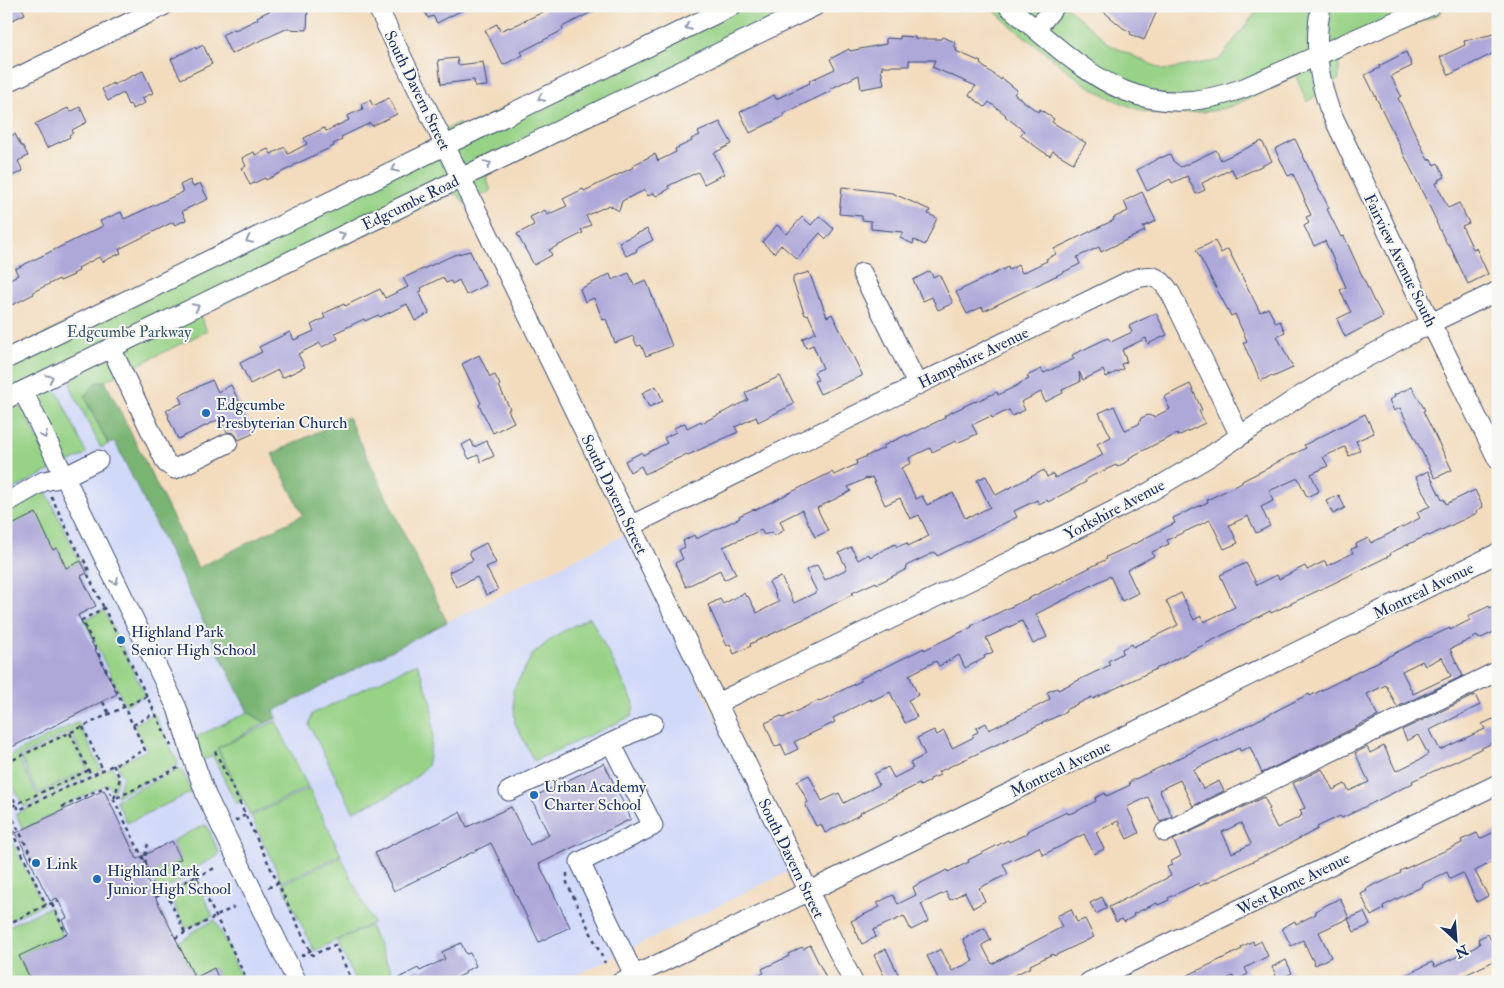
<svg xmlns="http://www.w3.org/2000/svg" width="1504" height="988" viewBox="0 0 1504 988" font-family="'IM FELL Double Pica',serif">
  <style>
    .built { fill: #d1d9f9 }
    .green { fill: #97d286; stroke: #598072; fill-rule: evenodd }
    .forest { fill: #79b473; stroke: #4a7268 }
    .building { fill: #aea8d9; fill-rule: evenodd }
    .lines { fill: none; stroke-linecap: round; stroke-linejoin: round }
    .minor-casing { stroke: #3b496c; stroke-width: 21 }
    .path { stroke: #3b496c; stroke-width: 2.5; stroke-dasharray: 4 4; stroke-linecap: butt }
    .minor { stroke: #fff; stroke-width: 19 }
    .oneway { stroke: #8d97ae }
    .poi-dot { fill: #1f6fb2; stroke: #f6f6f2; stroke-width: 2 }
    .labels { text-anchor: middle; stroke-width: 4; stroke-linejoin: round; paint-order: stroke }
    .street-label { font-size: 16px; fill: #1b2f5e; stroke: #f6f6f2 }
    .park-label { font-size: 16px; fill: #3a5868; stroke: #f6f6f2 }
    .poi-label { font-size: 16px; fill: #1b2f5e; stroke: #f6f6f2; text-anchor: start }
  </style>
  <rect width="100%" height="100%" fill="#f6f6f2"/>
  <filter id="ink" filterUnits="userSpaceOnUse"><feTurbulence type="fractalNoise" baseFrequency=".02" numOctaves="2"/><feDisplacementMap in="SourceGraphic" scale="10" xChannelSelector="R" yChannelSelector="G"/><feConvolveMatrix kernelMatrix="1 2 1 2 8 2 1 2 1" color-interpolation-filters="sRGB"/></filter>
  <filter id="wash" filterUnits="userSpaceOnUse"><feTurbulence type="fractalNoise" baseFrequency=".0096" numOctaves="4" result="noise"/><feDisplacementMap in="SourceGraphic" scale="20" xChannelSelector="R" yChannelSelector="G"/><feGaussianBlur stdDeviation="1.12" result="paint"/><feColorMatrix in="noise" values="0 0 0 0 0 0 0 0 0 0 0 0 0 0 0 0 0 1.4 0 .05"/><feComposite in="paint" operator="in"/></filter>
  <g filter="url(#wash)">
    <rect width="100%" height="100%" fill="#f3dcbd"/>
    <path class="built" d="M97,365L198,568L274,711L447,622L626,534L790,871L562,982H6V410Z"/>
    <g class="green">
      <path d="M715,6H829L487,175L486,177L491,191L465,204L458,195L450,194L200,315L207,331L105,381L96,382L88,405L108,444L101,448L72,390L71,386L73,377L48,389L57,392L60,397L85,450L86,453L83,456L68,463L37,399L39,394L15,405L24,409L51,467L49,471L6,493V353L429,144L431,137L458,123L462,129Z"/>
      <path d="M989,6H1028C1035,9 1056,6 1066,6L1110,45L1164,70L1219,60L1257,11L1258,6H1442L1441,13L1339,57V79L1307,102L1296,77L1294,75L1278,86L1229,107L1212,111L1179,114H1159L1142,111L1112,99L1085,84L1011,26Z"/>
      <path d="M45,489L80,562L66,568L57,548L53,550L6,528V508Z"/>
      <path d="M104,610L145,695L125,705L84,620Z"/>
      <path d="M590,617L634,703L632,716L534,761L515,723L513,690L532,655L556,635Z"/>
      <path d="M417,663L432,704L433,736L427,766L409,783L388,796L353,811L309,725L312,714Z"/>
      <path d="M248,712L266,723L217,748L242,801L236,804L213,756L203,760L194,739L196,737Z"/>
      <path d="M154,714L179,765L117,796L123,777L117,765L147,750L134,724Z"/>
      <path d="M276,721L308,787L250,815L218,748Z"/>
      <path d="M78,722L101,769L24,807L6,772V757ZM71,731L89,770L37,795L18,757Z"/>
      <path d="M70,734L87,769L38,793L21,758Z"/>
      <path d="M112,767L118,778L113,794L108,784L61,807L62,810L23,829L16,814Z"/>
      <path d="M181,768L192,792L127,823L116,800Z"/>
      <path d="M309,789L341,855L282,882L251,816Z"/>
      <path d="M204,825L207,826L219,853L217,856L195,868L197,872L166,888L165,886L158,889L150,873L181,859L172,841Z"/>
      <path d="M6,829L43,904L6,922Z"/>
      <path d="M341,857L373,923L314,951L282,884Z"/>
      <path d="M195,879L213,916L186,929L168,892Z"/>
      <path d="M50,907L63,935L19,956L32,982H6V927Z"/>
      <path d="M215,920L244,982H220L214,968L195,978L177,942L191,935L190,933Z"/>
      <path d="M370,926L396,982H356L337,941Z"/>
    </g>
    <path class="forest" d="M105,381L198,568L303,515L272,454L348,417L447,622L274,711L277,718L266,723L248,712L115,442L108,444L85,397C90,387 94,383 105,381Z"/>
    <g id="blocks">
      <g class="building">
        <path d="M6,6H21L25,14L6,23Z"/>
        <path d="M279,6H308L307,30L286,29L231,54L222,35L234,29L235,30L258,19L257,17Z"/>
        <path d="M422,6H470L437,23L433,16L428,18Z"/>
        <path d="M550,6H604L562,27L563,30L521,52L523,55L503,65L485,30L497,24L500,31L509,27L510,28L545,11L544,9Z"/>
        <path d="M1097,6H1148L1157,11L1144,40L1130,34L1131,32L1123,28Z"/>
        <path d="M1498,33V51L1449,75L1440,57L1465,45L1464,41Z"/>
        <path d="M900,36L915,37V39H941L942,37L955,42L954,46L957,48L956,51L981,62L980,64L1001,80L1002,78L1017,90L1014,94L1038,112L1040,109L1054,119L1052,122L1086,143L1073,163L1053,151L1050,156L1042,151L1020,135L1024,131L1005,116L1006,115L989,102L985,107L969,95L976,86L932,67L935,60H909V66H882V69H881L884,85L861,89L859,75L830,89L831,91L783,114L784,116L750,133L740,112L774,95L776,99L810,83L809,81L835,69L830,59L849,49L850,51L886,44V38L900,39Z"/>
        <path d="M203,45L212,64L181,79L171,59L195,47L196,49Z"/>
        <path d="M1406,52L1412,66L1391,76L1401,96L1398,98L1428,160L1431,159L1434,165L1438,163L1445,177L1438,180L1439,182L1436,183L1448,208L1459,203L1469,223L1462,226L1473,249L1476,248L1488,274L1468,284L1449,244H1447L1436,222H1437L1365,75L1380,68L1379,66Z"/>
        <path d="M457,58L458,65L483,62L487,86L475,87L474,80L441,84L438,60Z"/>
        <path d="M143,71L153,93L142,98L145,103L133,109L130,104L128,105L123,93L108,101L102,89L113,83V85Z"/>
        <path d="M389,98L397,114L372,126L370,123L341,137L342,140L333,144L334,146L294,165V166L266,180L265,178L250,185L242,168L246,166L242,158L254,152L255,155L268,149L271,154L285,147L288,154L307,144L304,138L324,128L326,131L349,120L347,116L363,109L361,104L370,100L373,106Z"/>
        <path d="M80,107L87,122L72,130L73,133L69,135L70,137L47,148L35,124L68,108L70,112Z"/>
        <path d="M720,122L732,144L714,153L724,174L704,184L698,172L668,186L669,189L656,196L654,193L648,196L645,190L622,201L619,211L609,205L586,216L591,225L581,230L583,233L549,250L552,255L534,265L517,234L534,225L530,217L545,210L547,215L567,206L563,199L583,189L584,191L634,167L633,165L655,154L658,161L676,152L675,149L692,141L691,139L700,135L698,132Z"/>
        <path d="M15,134L21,146H23L28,156L18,161L23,171L12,176L6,166V137L7,138Z"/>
        <path d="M1295,139L1320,192H1321L1329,208L1327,209L1341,237L1344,236L1374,302H1375L1383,317L1345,337L1337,319L1351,312L1340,290L1346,287L1325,241L1314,246L1304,226L1309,223L1306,217L1311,215L1304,200H1305L1293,174L1288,176L1275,149Z"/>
        <path d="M1262,141L1272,161L1236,178L1232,169L1202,183L1205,190L1196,194L1187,176L1172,183L1170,179L1147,191L1137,170L1161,157V158L1170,154L1173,161L1181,167L1216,150L1221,160Z"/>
        <path d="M190,180L193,187L200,183L208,199L182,211L186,220L175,225L173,222L119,249L121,253L102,262L99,257L78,268L79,271L73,274L74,275L60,281L59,279L33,292L34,294L12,305L6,293V281L18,275L15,269L103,226L100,221L121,212L124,219L183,192L180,185Z"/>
        <path d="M842,187L892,193L930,210L928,214L937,218L925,245L914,240L913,244L900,238L903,232L871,229V221L862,220V216L839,214Z"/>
        <path d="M1142,192L1156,221L1143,227L1145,231L1101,252L1099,247L1077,257L1080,264L984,311L982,307L967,314L956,292L1008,267L1009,270L1018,265L1022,273L1047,261L1046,259L1056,254L1054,249L1114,220L1113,218L1128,211L1124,201Z"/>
        <path d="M819,216L834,229L826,239L820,233L797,259L781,245L774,253L762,242L777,225L787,234L802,217L811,225Z"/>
        <path d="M647,229L653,240L636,249L637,251L626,256L619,242Z"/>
        <path d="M1215,241L1221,253L1228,249L1260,312L1268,308L1276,323L1280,321L1285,332L1277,336L1293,368L1273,377L1272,375L1261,381L1243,343L1247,341L1235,314L1231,316L1196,250Z"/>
        <path d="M470,251L486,285L466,295L459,280L452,284L451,281L446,283L443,277L421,288L422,291L419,292L429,313L415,321L407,304L380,317L378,315L365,321L364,319L335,333L338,339L322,347L320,343L298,354L305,367L282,378L278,370L250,384L240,363L262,352L259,347L290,332L294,340L314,331L311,325L325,318L323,314L344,304L345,306L380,289L385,298L408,287L403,278L454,255Z"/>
        <path d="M930,271L933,277L939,274L953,303L938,310L932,297L923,301L913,280Z"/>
        <path d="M809,272L819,298H820L827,317L832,314L862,374V376L852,380L820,394L814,381L818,380L814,372L823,368L813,345L806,348L802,339L816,332L808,314L805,315L793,282V277Z"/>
        <path d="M629,273L634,285L646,280L672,346L646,356L641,345L637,346L633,336L615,343L606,319L603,320L594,298L585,302L580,289L610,274L612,280Z"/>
        <path d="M1156,313L1167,335L1148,344L1146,338L1122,350L1127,362L1121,364L1123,369L1106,377L1103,370L1083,380L1079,372L1080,382L1062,390L1063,393L1045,402L1041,392L1021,402L1025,410L1012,416L1009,410L992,418L991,416L972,425L977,434L957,443L956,441L932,452L930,448L909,458L911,463L901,468L916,499L922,496L927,505L953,493L965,518L971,515L972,516L990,507L977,480L986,476L996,495L1044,470L1047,477L1053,474L1055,478L1103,455L1097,444L1111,437L1099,413L1114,406L1125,430L1139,424L1141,418L1148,415L1154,417L1170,409L1164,397L1190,384L1202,410L1199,411L1205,423L1178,436L1177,434L1154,445L1129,458L1130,460L1117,467L1116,465L1092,476L1085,480L1086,482L1048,502L1047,500L1039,504L1037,500L1014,511L1017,517L937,556L935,552L906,566L907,569L877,584L876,582L852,593L853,594L817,613L750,644L751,646L734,654L730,644L727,646L708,605L720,599L723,604L744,593L746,597L748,596L757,613L779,602L769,582L781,577L794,603L817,592L806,570L817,565L825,580L847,569L839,553L851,547L858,560L869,554L870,557L895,544L897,547L907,543L908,546L929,536L919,515L910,519L900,498L885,505L872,477L867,479V478L848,487L851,491L817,508L828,531L815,537L802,510L780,521L784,530L774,536L772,532L764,535L761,530L723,547L736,574L724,580L720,570L686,587L675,563L683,559L679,550L685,547L683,541L694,535L696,539L740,518L739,516L754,509L755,510L832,472L834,475L857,464L856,461L884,448L883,446L906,435L907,436L945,418L944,416L975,401V402L997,392L998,395L1020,384V383L1029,379L1027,376L1041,369L1044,373L1074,359L1072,355L1108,338L1111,342L1132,332L1129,326Z"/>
        <path d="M479,355L490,377L495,375L500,385L499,386L510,409L508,410L514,422L493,433L479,405L481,403L462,364Z"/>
        <path d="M780,376L794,404L758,422L756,417L735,427L738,432L688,455L687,454L645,474L641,466L630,472L625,461L642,452L643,455L667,443L664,438L676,432L674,428L685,423L687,428L701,421L702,423L748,400L745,393Z"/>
        <path d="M212,380L218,392L231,385L254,433L239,440L234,433L227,432L220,419L178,439L168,417L169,416L166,410L182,403L179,396Z"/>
        <path d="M656,386L663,401L649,407L642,393Z"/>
        <path d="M1412,387L1425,410L1423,411L1452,470L1435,478L1400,408L1394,411L1389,400L1395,397L1394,395Z"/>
        <path d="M1365,414L1374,433L1356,441L1360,450L1349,456L1345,447L1323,457L1328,466L1311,474L1319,491L1307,497L1298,478L1269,491L1273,501L1261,507L1270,526L1256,533L1248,516L1229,525L1238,543L1224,549L1210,520L1167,540L1169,544L1152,552L1154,556L1127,570L1138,593L1122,601L1110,576L1036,614L1047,637L1033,644L1022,621L986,638L993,652L984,656L985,658L965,668L959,655L939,666L936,661L909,675L918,695L908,700L917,717L905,723L890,692L871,701L870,699L833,718L835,722L794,742L798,749L786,755L781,744L775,747L765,723L781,716L783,718L819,700L820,701L861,681L860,679L880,669V670L924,648V650L951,637L972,627L971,626L1065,581V580L1107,559L1106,557L1143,540V539L1175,523L1173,518L1208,502L1207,500L1242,483V481L1270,467V466L1306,448L1304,445Z"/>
        <path d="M471,440L474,447L487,441L494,456L481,462L478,455L469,459L462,445Z"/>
        <path d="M1428,471L1442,500L1444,499L1446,504L1475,490L1483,507L1476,511L1477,513L1429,536L1428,535L1390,553L1391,555L1334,583L1271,613L1270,611L1154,670L1093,699L1092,697L1065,710L1066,712L938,772L940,775L930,779V781L920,786L919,784L860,813L861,814L825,833L821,824L816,826L805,804L808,802L797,781L809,775L822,801L839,793L844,803L879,785L874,774L888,767L894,778L913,768L910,763L925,755L917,738L934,730L937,735L944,731L952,748L974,737L972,735L978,732L976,728L986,723L989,730L1042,704L1050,699L1047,692L1057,688L1058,690L1110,665L1108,661L1123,653L1122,649L1132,644L1133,647L1178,625L1166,601L1181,593L1194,620L1201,616L1204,622L1235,607L1220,575L1246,563L1257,585L1277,575L1279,579L1305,566L1307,570L1325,561L1327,566L1353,553L1351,549L1357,547L1356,544L1368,538L1371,543L1420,518L1417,512L1430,506L1416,477Z"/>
        <path d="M1339,495L1345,508L1333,514L1326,501Z"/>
        <path d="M36,513L53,550L57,548L66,568L81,561L87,573L81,576L96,606L78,615L117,694L6,750V528Z"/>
        <path d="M486,543L496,563L486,567L498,590L486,595L477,577L456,587L449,572L473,560L469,552Z"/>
        <path d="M1498,604V630L1479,639L1477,636L1450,649L1463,676L1397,707L1386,685L1367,694L1378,716L1262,773L1250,747L1240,751L1239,748L1193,770L1203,789L1219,781L1224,791L1193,806L1180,780L1159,790L1172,816L1160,822L1148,797L1127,807L1139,833L1127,839L1118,821L1096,832L1104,849L1094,854L1084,834L1043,855L1039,847L1003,864L1008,874L979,888L985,901L973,908L965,892L950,900L946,892L921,904L929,921L911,930L904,916L873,930L876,937L862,944L851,921L880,907L877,903L893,895L898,904L916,895L913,887L947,870L948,872L969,862L968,860L1008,840L1009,842L1028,833L1027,831L1067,812L1068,814L1075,812L1096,801L1095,798L1105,793L1106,796L1111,794L1130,785L1129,782L1192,752V751L1217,739V741L1309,694L1310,696L1427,637L1428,638L1450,628V630L1470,620L1468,616L1489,606L1490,608ZM1442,657L1451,676L1413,694L1402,671L1422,661L1425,666Z"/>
        <path d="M1475,695L1480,705L1430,730L1440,750L1485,729L1482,724L1493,719V720L1498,718V740L1458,760L1412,781L1413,783L1342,818L1340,816L1317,827L1318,829L1283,847L1200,886L1199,883L1168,898L1169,900L1158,905L1157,903L1133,914L1134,916L1124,922L1122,919L1116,922L1109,907L1171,876L1167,867L1172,865L1170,862L1181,856L1173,840L1264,797L1270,809L1268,810L1277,828L1298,818L1302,815L1300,810L1305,808L1293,783L1322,769L1333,790L1345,784L1349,791L1369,782L1355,753L1367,747L1370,753L1384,746L1396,771L1423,758L1428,754L1418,735L1407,741L1402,730ZM1241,823L1251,844L1232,853L1222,832Z"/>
        <path d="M604,763L631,819L539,864L570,927L539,942L491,843L394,891L375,853L460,812L467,827L511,807L530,845L549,835L531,798Z"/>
        <path d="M104,790L137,859L172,841L181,859L145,876L195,978L214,968L220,982H32L19,956L68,933L62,920L67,918L57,898L50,901L16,833Z"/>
        <path d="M1498,830V859L1475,871L1488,896L1477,902L1463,873L1450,879L1447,872L1422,884L1423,886L1383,906L1384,909L1371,916L1361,894L1367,891L1366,889L1377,883L1378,884L1401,873L1400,871L1462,843L1461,840L1477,833L1480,839Z"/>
        <path d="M1102,897L1107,908L1096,914L1090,903Z"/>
        <path d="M1340,898L1349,918L1319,932L1331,957L1315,965L1303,940L1291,946L1282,928L1295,921L1296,924L1316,914L1315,911Z"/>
        <path d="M1071,909L1077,922L1085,919L1094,937L1054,956L1053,954L1030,965L1031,967L1001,982H931L938,978L927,956L941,949L952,971L973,961L963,939L985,928L991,940L982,945L992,964L1062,927L1057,916Z"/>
        <path d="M1364,912L1370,925L1354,932L1348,919Z"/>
        <path d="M1488,934L1498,954V959L1457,979L1458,982H1392L1432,962L1435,967L1471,950L1480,944L1478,939Z"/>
        <path d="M1253,941L1254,945L1261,941L1268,956L1245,968L1248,974L1235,981L1233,976L1220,982H1174L1242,949L1241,947Z"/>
        <path d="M461,943L466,954L470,953L476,966L465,971L466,973L449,982H391L418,968L420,971L445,959L442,952Z"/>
        <path d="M810,945L828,982H745L764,973L762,969L789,956L788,954L802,947L803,949Z"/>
        <path d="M886,949L902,982H887L874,955Z"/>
        <path d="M1286,960L1292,973L1278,980L1272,967Z"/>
      </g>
    </g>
  </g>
  <g filter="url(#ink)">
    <use href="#blocks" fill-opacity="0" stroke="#3b496c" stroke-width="1"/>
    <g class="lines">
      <g class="minor-casing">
        <g id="minor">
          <path d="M377,6L853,982"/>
          <path d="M1008,6C1085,70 1135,128 1244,88L1430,6"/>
          <path d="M1321,6C1314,41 1317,74 1329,108L1425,311L1498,460"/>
          <path d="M1036,29L1055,6"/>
          <path d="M6,83L163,6"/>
          <path d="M862,273L917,384"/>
          <path d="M111,348L166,463L175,469L228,443"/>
          <path d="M6,359L732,6"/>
          <path d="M23,391L177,708L192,756L206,795L297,982"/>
          <path d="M6,399L815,6"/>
          <path d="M6,503L44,481L64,477L98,460"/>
          <path d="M630,526L1129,281C1150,273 1159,274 1171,294L1240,436"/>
          <path d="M717,703L1091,522L1148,493L1207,458L1297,398L1352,365L1431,323L1498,291"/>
          <path d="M611,743L653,723"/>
          <path d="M509,791L611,743L653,826L580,862L634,975"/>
          <path d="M1165,832L1498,671"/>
          <path d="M621,982L824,884L1498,553"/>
          <path d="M1089,982L1498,784"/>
        </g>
      </g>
      <g class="path">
        <path d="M51,496L81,558L84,560L89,571L88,575L104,608"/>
        <path d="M103,702L109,714"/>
        <path d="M133,725L155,713"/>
        <path d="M83,727L103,770"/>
        <path d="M70,733L91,775"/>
        <path d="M215,751L312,955L335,945L353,982"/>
        <path d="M6,763L147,696"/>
        <path d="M113,765L120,778L114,799L180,767"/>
        <path d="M6,784L19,810L145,750L82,620L104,608L171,746"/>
        <path d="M6,805L35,863L39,861"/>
        <path d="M12,806L89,770"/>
        <path d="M62,807L107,786L147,866"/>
        <path d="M6,817L15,833"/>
        <path d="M235,821L249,813"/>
        <path d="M6,826L10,833L13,834L46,905"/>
        <path d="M148,844C141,862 150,879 158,896"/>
        <path d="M567,873V883L605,963"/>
        <path d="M196,877L215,868"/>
        <path d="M268,888L281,881"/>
        <path d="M166,892L185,933"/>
        <path d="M156,897L196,876L248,982"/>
        <path d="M52,904L66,934"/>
        <path d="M6,925L46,905L59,901"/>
        <path d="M175,938L234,907"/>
        <path d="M301,956L313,949"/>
      </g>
      <use href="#minor" class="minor"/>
    </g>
    <defs><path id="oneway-chevron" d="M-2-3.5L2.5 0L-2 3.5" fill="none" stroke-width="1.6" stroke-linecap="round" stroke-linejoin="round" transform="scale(1.25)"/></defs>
    <g class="oneway">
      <use href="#oneway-chevron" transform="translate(688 27) rotate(154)"/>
      <use href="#oneway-chevron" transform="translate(541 98) rotate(154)"/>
      <use href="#oneway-chevron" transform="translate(488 164) rotate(-26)"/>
      <use href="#oneway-chevron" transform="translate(395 169) rotate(154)"/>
      <use href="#oneway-chevron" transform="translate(342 235) rotate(-26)"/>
      <use href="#oneway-chevron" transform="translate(249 240) rotate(154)"/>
      <use href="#oneway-chevron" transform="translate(196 307) rotate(-26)"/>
      <use href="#oneway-chevron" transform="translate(50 378) rotate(-26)"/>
      <use href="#oneway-chevron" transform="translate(44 435) rotate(64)"/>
      <use href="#oneway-chevron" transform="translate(115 581) rotate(64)"/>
    </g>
  </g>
  <g class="poi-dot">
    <circle cx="206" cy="413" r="5"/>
    <circle cx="121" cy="640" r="5"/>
    <circle cx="534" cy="795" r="5"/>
    <circle cx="36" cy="863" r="5"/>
    <circle cx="97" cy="879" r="5"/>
  </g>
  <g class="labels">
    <g class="street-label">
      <text transform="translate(418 90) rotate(64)" y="6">South Davern Street</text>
      <text transform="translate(410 202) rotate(-26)" y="6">Edgcumbe Road</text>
      <text transform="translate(1401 260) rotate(64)" y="6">Fairview Avenue South</text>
      <text transform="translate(973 357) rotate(-26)" y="6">Hampshire Avenue</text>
      <text transform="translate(615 494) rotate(64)" y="6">South Davern Street</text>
      <text transform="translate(1114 509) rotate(-28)" y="6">Yorkshire Avenue</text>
      <text transform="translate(1423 590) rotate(-26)" y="6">Montreal Avenue</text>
      <text transform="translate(1060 768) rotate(-26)" y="6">Montreal Avenue</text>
      <text transform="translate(792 858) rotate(64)" y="6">South Davern Street</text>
      <text transform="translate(1293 883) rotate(-26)" y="6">West Rome Avenue</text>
    </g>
    <g class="park-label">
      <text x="129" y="337">Edgcumbe Parkway</text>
    </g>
    <g class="poi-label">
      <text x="216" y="410">Edgcumbe<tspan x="216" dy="18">Presbyterian Church</tspan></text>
      <text x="131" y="637">Highland Park<tspan x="131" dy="18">Senior High School</tspan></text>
      <text x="544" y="792">Urban Academy<tspan x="544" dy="18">Charter School</tspan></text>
      <text x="46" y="869">Link</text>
      <text x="107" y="876">Highland Park<tspan x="107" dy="18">Junior High School</tspan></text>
    </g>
  </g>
  <rect width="1504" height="988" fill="none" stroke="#f6f6f2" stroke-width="25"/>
  <g transform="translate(1456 940) rotate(154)" stroke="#f6f6f2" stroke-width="4" paint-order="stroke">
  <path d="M0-4L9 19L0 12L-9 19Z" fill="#1b2f5e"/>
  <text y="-8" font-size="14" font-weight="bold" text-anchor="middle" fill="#1b2f5e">N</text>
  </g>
</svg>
